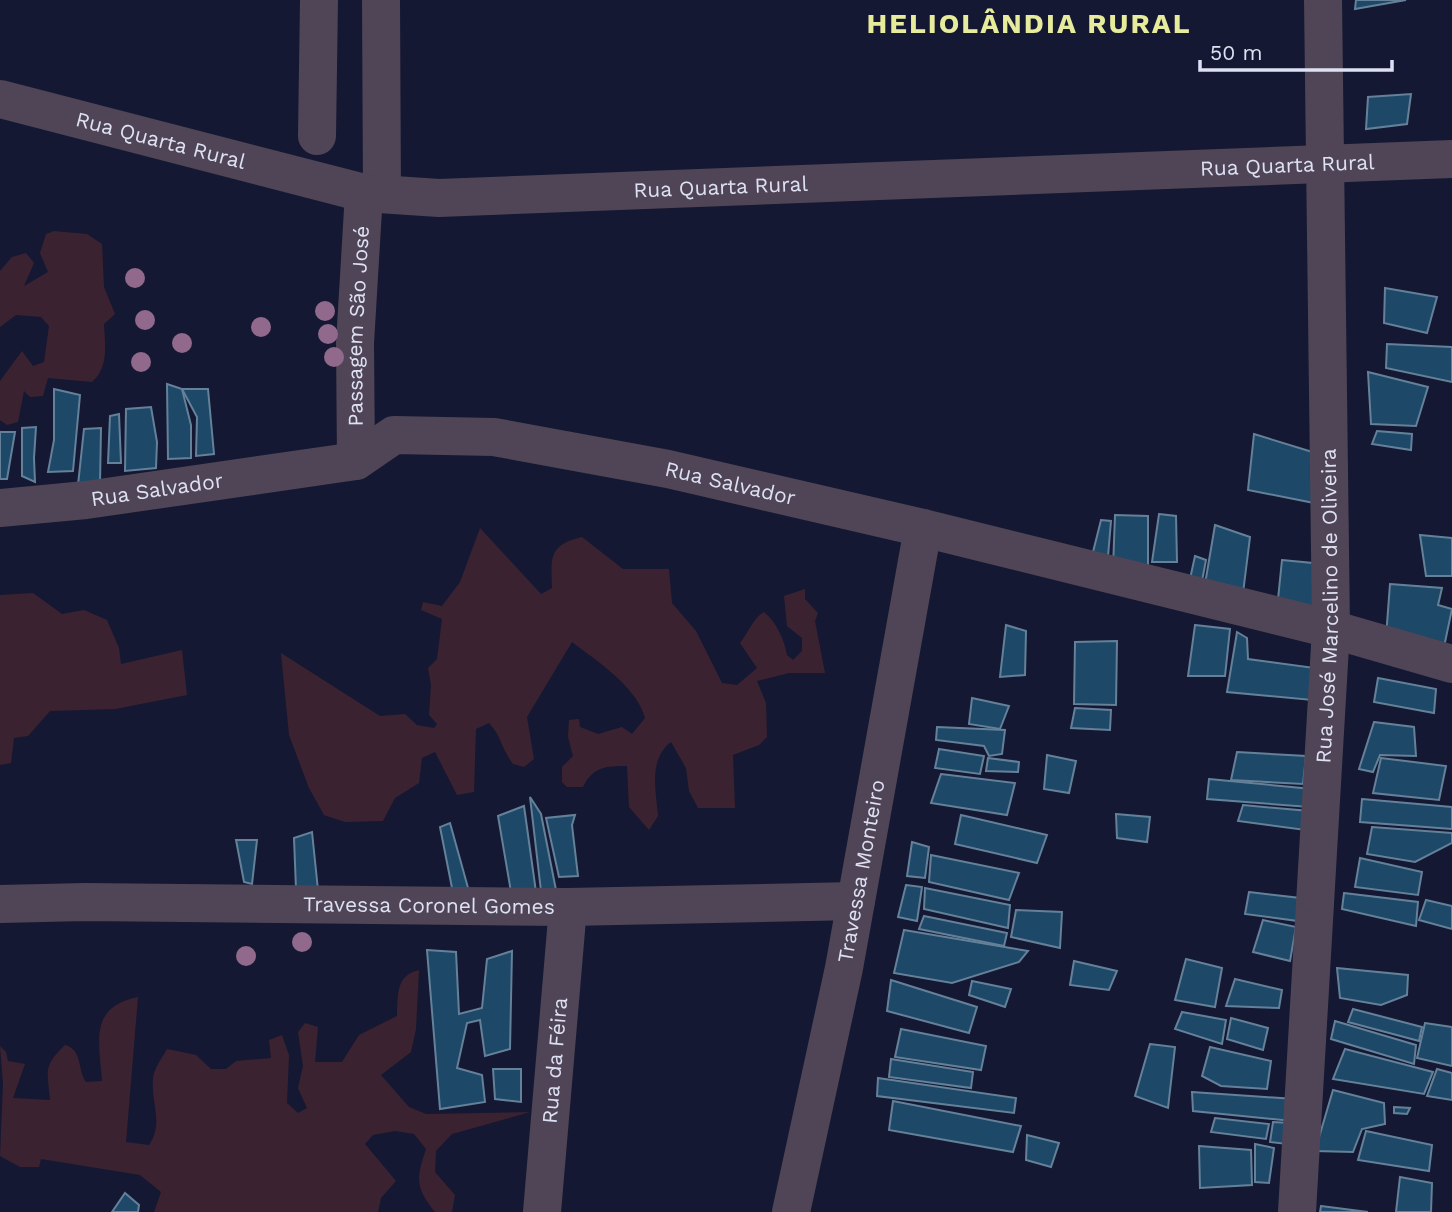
<svg xmlns="http://www.w3.org/2000/svg" width="1452" height="1212" viewBox="0 0 1452 1212" font-family="'Work Sans',sans-serif">
  <style>
    .green { fill: #3b2231 }
    .building { fill: #1d4868; stroke: #648199; stroke-width: 2 }
    .lines { fill: none; stroke-linecap: round; stroke-linejoin: round }
    .minor { stroke: #4f4557; stroke-width: 38 }
    .tree { fill: #90698c }
    .labels { text-anchor: middle; stroke-width: 6; stroke-linejoin: round; paint-order: stroke }
    .street-label { font-size: 21px; fill: #dee1f3; stroke: #151832 }
    .district-label { font-size: 28px; font-weight: bold; letter-spacing: 2px; fill: #e7eb9c; stroke: #151832 }
  </style>
  <rect width="100%" height="100%" fill="#151832"/>
  <g class="green">
    <path d="M54,231L87,234L102,244L104,287L115,314L104,324C105,345 109,367 92,382L48,378L43,396L30,397L24,391L18,422L7,425L0,420V381L22,351L33,366L44,362L49,326L41,317L16,315L0,327V271L12,257L26,253L34,263L24,286L48,272L40,253L46,234Z"/>
    <path d="M480,528L541,594L552,588C551,558 548,545 582,537L623,569H669L672,603L696,631L722,683L737,685L757,668L740,643C748,633 754,617 764,612C777,623 784,639 787,655L793,660L802,651V638L787,626L784,596L805,589V599L818,613L815,621L825,673H789L757,681L766,703L767,737L759,745L733,755L735,808H698L689,791L686,768L671,742C648,760 656,790 658,816L649,830L629,807L627,766C605,766 593,767 583,787H567L562,782V767L573,756L568,737L569,720L579,719L580,727L598,734L622,727L632,734L645,718C637,687 597,661 572,642L527,717L534,759L524,767L513,764C502,750 501,735 489,723L476,729L474,792L457,795L435,752L422,758L419,783L395,798L383,821L345,822L324,815L309,788L289,735L281,653L380,716L405,714L417,725L434,728L437,724L429,715L431,685L428,668L437,659L442,619L421,610L423,602L442,606L460,582Z"/>
    <path d="M33,593L62,614L84,610L107,620L119,648L121,664L182,650L187,695L115,709L50,711L28,736L14,738L11,763L0,765V595Z"/>
    <path d="M419,970L416,1029L411,1052L381,1075L409,1107L426,1114L530,1112L452,1134L436,1151L435,1172L455,1195L452,1212H435C415,1187 416,1179 426,1149L414,1134L395,1131L373,1135L365,1144L396,1181L381,1198L378,1212H154L161,1192L140,1175L41,1159L39,1167H20L0,1156L3,1084L0,1046L6,1052L8,1061L25,1064L13,1098L50,1100C48,1071 42,1067 65,1045C83,1050 77,1069 86,1082L102,1081C99,1041 89,1007 138,997L126,1142L149,1145C164,1123 151,1104 153,1079C153,1070 162,1058 167,1049L196,1055L211,1069H226L236,1061L271,1058L269,1040L282,1035L289,1055L287,1103L298,1113L307,1108L298,1088L303,1066L298,1032L305,1023L318,1027L315,1062H342L359,1035L397,1016C398,997 395,975 419,970Z"/>
  </g>
  <g class="building">
    <path d="M1356,0H1406L1355,9Z"/>
    <path d="M1411,94L1407,124L1366,129L1368,97Z"/>
    <path d="M1385,288L1437,297L1427,333L1384,323Z"/>
    <path d="M1387,344L1452,347V382L1386,368Z"/>
    <path d="M1368,372L1428,387L1416,426L1371,424Z"/>
    <path d="M167,384L182,389L191,425V458L168,459Z"/>
    <path d="M54,389L80,395L73,471L48,472L54,440Z"/>
    <path d="M182,389H208L214,454L196,456L197,417Z"/>
    <path d="M151,407L157,442L156,468L125,471L126,409Z"/>
    <path d="M119,414L121,463H108L110,416Z"/>
    <path d="M36,427L34,458L35,482L22,476V428Z"/>
    <path d="M101,428L100,483L78,485L84,429Z"/>
    <path d="M1377,431L1412,434L1411,450L1372,444Z"/>
    <path d="M0,432H15L7,479H0Z"/>
    <path d="M1254,434L1319,454L1314,503L1248,490Z"/>
    <path d="M1159,514L1176,516L1177,562H1152Z"/>
    <path d="M1115,515L1148,516V571L1113,568Z"/>
    <path d="M1101,520L1111,521L1107,568L1090,564Z"/>
    <path d="M1215,525L1250,537L1243,593L1205,584Z"/>
    <path d="M1420,535L1452,538V576H1426Z"/>
    <path d="M1195,556L1206,560L1202,581L1190,579Z"/>
    <path d="M1282,560L1323,564V616L1277,609Z"/>
    <path d="M1390,584L1442,588L1438,605L1452,609L1444,647L1386,637Z"/>
    <path d="M1006,625L1026,631L1025,675L1000,677Z"/>
    <path d="M1195,625L1230,629L1225,676H1188Z"/>
    <path d="M1237,632L1247,638L1248,659L1315,668L1312,700L1227,692Z"/>
    <path d="M1117,641L1116,705L1074,704L1075,642Z"/>
    <path d="M1378,678L1436,689L1434,713L1374,702Z"/>
    <path d="M972,698L1009,706L1000,729L969,724Z"/>
    <path d="M1075,708L1111,710L1110,730L1071,728Z"/>
    <path d="M1374,722L1414,727L1416,756L1380,755L1373,772L1359,769Z"/>
    <path d="M937,727L1005,730L1002,754L989,756L984,746L936,740Z"/>
    <path d="M939,749L984,756L980,774L935,768Z"/>
    <path d="M1237,752L1306,756L1303,784L1231,780Z"/>
    <path d="M1047,755L1076,761L1069,793L1044,789Z"/>
    <path d="M988,758L1019,762L1018,772L986,771Z"/>
    <path d="M1381,758L1446,766L1439,800L1373,793Z"/>
    <path d="M941,774L1015,783L1007,815L931,803Z"/>
    <path d="M1209,779L1312,789L1309,807L1207,799Z"/>
    <path d="M530,797L541,814L556,890L541,891Z"/>
    <path d="M1362,799L1452,807V829L1360,822Z"/>
    <path d="M1243,805L1309,811L1305,830L1238,821Z"/>
    <path d="M524,806L536,892H511L498,816Z"/>
    <path d="M1116,814L1150,817L1147,842L1117,838Z"/>
    <path d="M575,815L572,825L578,876L559,877L546,818Z"/>
    <path d="M961,815L1047,835L1037,863L955,844Z"/>
    <path d="M450,823L470,895L454,898L440,827Z"/>
    <path d="M1372,827L1452,833V843L1415,862L1367,854Z"/>
    <path d="M312,832L318,890L296,889L294,838Z"/>
    <path d="M236,840H257L252,884L244,882Z"/>
    <path d="M912,842L929,847L925,878L907,876Z"/>
    <path d="M931,855L1019,873L1009,900L929,882Z"/>
    <path d="M1360,858L1422,872L1418,895L1355,887Z"/>
    <path d="M906,885L922,887L917,921L898,917Z"/>
    <path d="M925,888L1010,905L1008,928L924,909Z"/>
    <path d="M1249,892L1300,898L1298,921L1245,914Z"/>
    <path d="M1344,893L1418,902L1416,926L1342,909Z"/>
    <path d="M1426,900L1452,906V929L1419,920Z"/>
    <path d="M1016,910L1062,912L1060,948L1011,937Z"/>
    <path d="M924,916L1007,933L1004,946L919,929Z"/>
    <path d="M1263,920L1296,927L1290,961L1253,952Z"/>
    <path d="M904,930L1028,951L1019,962L952,983L894,973Z"/>
    <path d="M427,950L456,952L459,1014L482,1008L487,959L512,951L510,1049L485,1056L480,1020L467,1023L457,1068L482,1075L485,1102L440,1109Z"/>
    <path d="M1186,959L1222,968L1215,1007L1175,1000Z"/>
    <path d="M1074,961L1117,971L1109,990L1070,985Z"/>
    <path d="M1337,968L1408,975L1407,995L1381,1005L1340,998Z"/>
    <path d="M1235,979L1282,990L1279,1008L1226,1006Z"/>
    <path d="M891,980L977,1007L969,1033L887,1011Z"/>
    <path d="M972,981L1011,989L1005,1007L969,995Z"/>
    <path d="M1353,1009L1422,1027L1419,1041L1348,1022Z"/>
    <path d="M1182,1012L1226,1020L1222,1044L1175,1029Z"/>
    <path d="M1231,1018L1268,1028L1263,1050L1227,1039Z"/>
    <path d="M1335,1021L1416,1045L1414,1064L1331,1039Z"/>
    <path d="M1425,1023L1452,1027V1066L1417,1058Z"/>
    <path d="M901,1029L986,1046L981,1070L895,1057Z"/>
    <path d="M1150,1044L1175,1047L1168,1108L1135,1096Z"/>
    <path d="M1210,1047L1271,1061L1267,1089L1221,1086L1202,1076Z"/>
    <path d="M1345,1049L1433,1072L1424,1094L1333,1079Z"/>
    <path d="M891,1059L973,1072L971,1088L889,1077Z"/>
    <path d="M493,1069H521V1102L495,1099Z"/>
    <path d="M1437,1069L1452,1073V1100L1427,1096Z"/>
    <path d="M878,1078L1016,1098L1014,1113L877,1096Z"/>
    <path d="M1333,1090L1384,1103L1385,1124L1362,1129L1353,1152L1315,1151Z"/>
    <path d="M1192,1092L1294,1099L1292,1121L1193,1111Z"/>
    <path d="M893,1101L1021,1126L1013,1152L889,1130Z"/>
    <path d="M1394,1107L1410,1108L1407,1114L1394,1113Z"/>
    <path d="M1215,1118L1269,1124L1266,1139L1211,1132Z"/>
    <path d="M1273,1122L1289,1123L1287,1144L1270,1142Z"/>
    <path d="M1366,1131L1432,1145L1429,1171L1358,1160Z"/>
    <path d="M1027,1135L1059,1143L1051,1167L1026,1160Z"/>
    <path d="M1255,1144L1274,1148L1269,1183L1255,1182Z"/>
    <path d="M1199,1146L1251,1150L1252,1185L1200,1188Z"/>
    <path d="M1400,1177L1432,1183L1431,1212H1396Z"/>
    <path d="M125,1193L139,1205L138,1212H112Z"/>
    <path d="M1321,1206L1368,1212H1320Z"/>
  </g>
  <g class="lines">
    <g class="minor">
      <path d="M381,0L382,194"/>
      <path id="s1" d="M0,99L364,193L439,198L1452,159"/>
      <path d="M317,136L319,0"/>
      <path id="s2" d="M356,461L355,343L364,193"/>
      <path id="s3" d="M0,508L86,500L356,461L394,435L494,437L668,469L923,528L1331,629L1452,664"/>
      <path id="s4" d="M0,904L85,902L568,907L856,901"/>
      <path id="s5" d="M542,1212L568,907"/>
      <path id="s6" d="M791,1212L844,968L923,528"/>
      <path id="s7" d="M1297,1212L1331,629L1323,0"/>
    </g>
  </g>
  <g class="tree">
    <circle cx="135" cy="278" r="10"/>
    <circle cx="325" cy="311" r="10"/>
    <circle cx="145" cy="320" r="10"/>
    <circle cx="261" cy="327" r="10"/>
    <circle cx="328" cy="334" r="10"/>
    <circle cx="182" cy="343" r="10"/>
    <circle cx="334" cy="357" r="10"/>
    <circle cx="141" cy="362" r="10"/>
    <circle cx="302" cy="942" r="10"/>
    <circle cx="246" cy="956" r="10"/>
  </g>
  <g class="labels">
    <g class="street-label">
      <text dy="7" stroke="none"><textPath href="#s1" startOffset="166">Rua Quarta Rural</textPath></text>
      <text dy="7" stroke="none"><textPath href="#s1" startOffset="1300">Rua Quarta Rural</textPath></text>
      <text dy="7" stroke="none"><textPath href="#s1" startOffset="733">Rua Quarta Rural</textPath></text>
      <text dy="7" stroke="none"><textPath href="#s2" startOffset="135">Passagem São José</textPath></text>
      <text dy="7" stroke="none"><textPath href="#s3" startOffset="746">Rua Salvador</textPath></text>
      <text dy="7" stroke="none"><textPath href="#s3" startOffset="158">Rua Salvador</textPath></text>
      <text dy="7" stroke="none"><textPath href="#s7" startOffset="607">Rua José Marcelino de Oliveira</textPath></text>
      <text dy="7" stroke="none"><textPath href="#s6" startOffset="348">Travessa Monteiro</textPath></text>
      <text dy="7" stroke="none"><textPath href="#s4" startOffset="429">Travessa Coronel Gomes</textPath></text>
      <text dy="7" stroke="none"><textPath href="#s5" startOffset="152">Rua da Féira</textPath></text>
    </g>
    <g class="district-label">
      <text x="1029" y="33">HELIOLÂNDIA RURAL</text>
    </g>
  </g>
  <path d="M1200 60v10h192v-10" fill="none" stroke="#dee1f3" stroke-width="3.5"/>
  <text x="1210" y="60" font-size="21" fill="#dee1f3" stroke="#151832" stroke-width="5" paint-order="stroke">50 m</text>
</svg>
